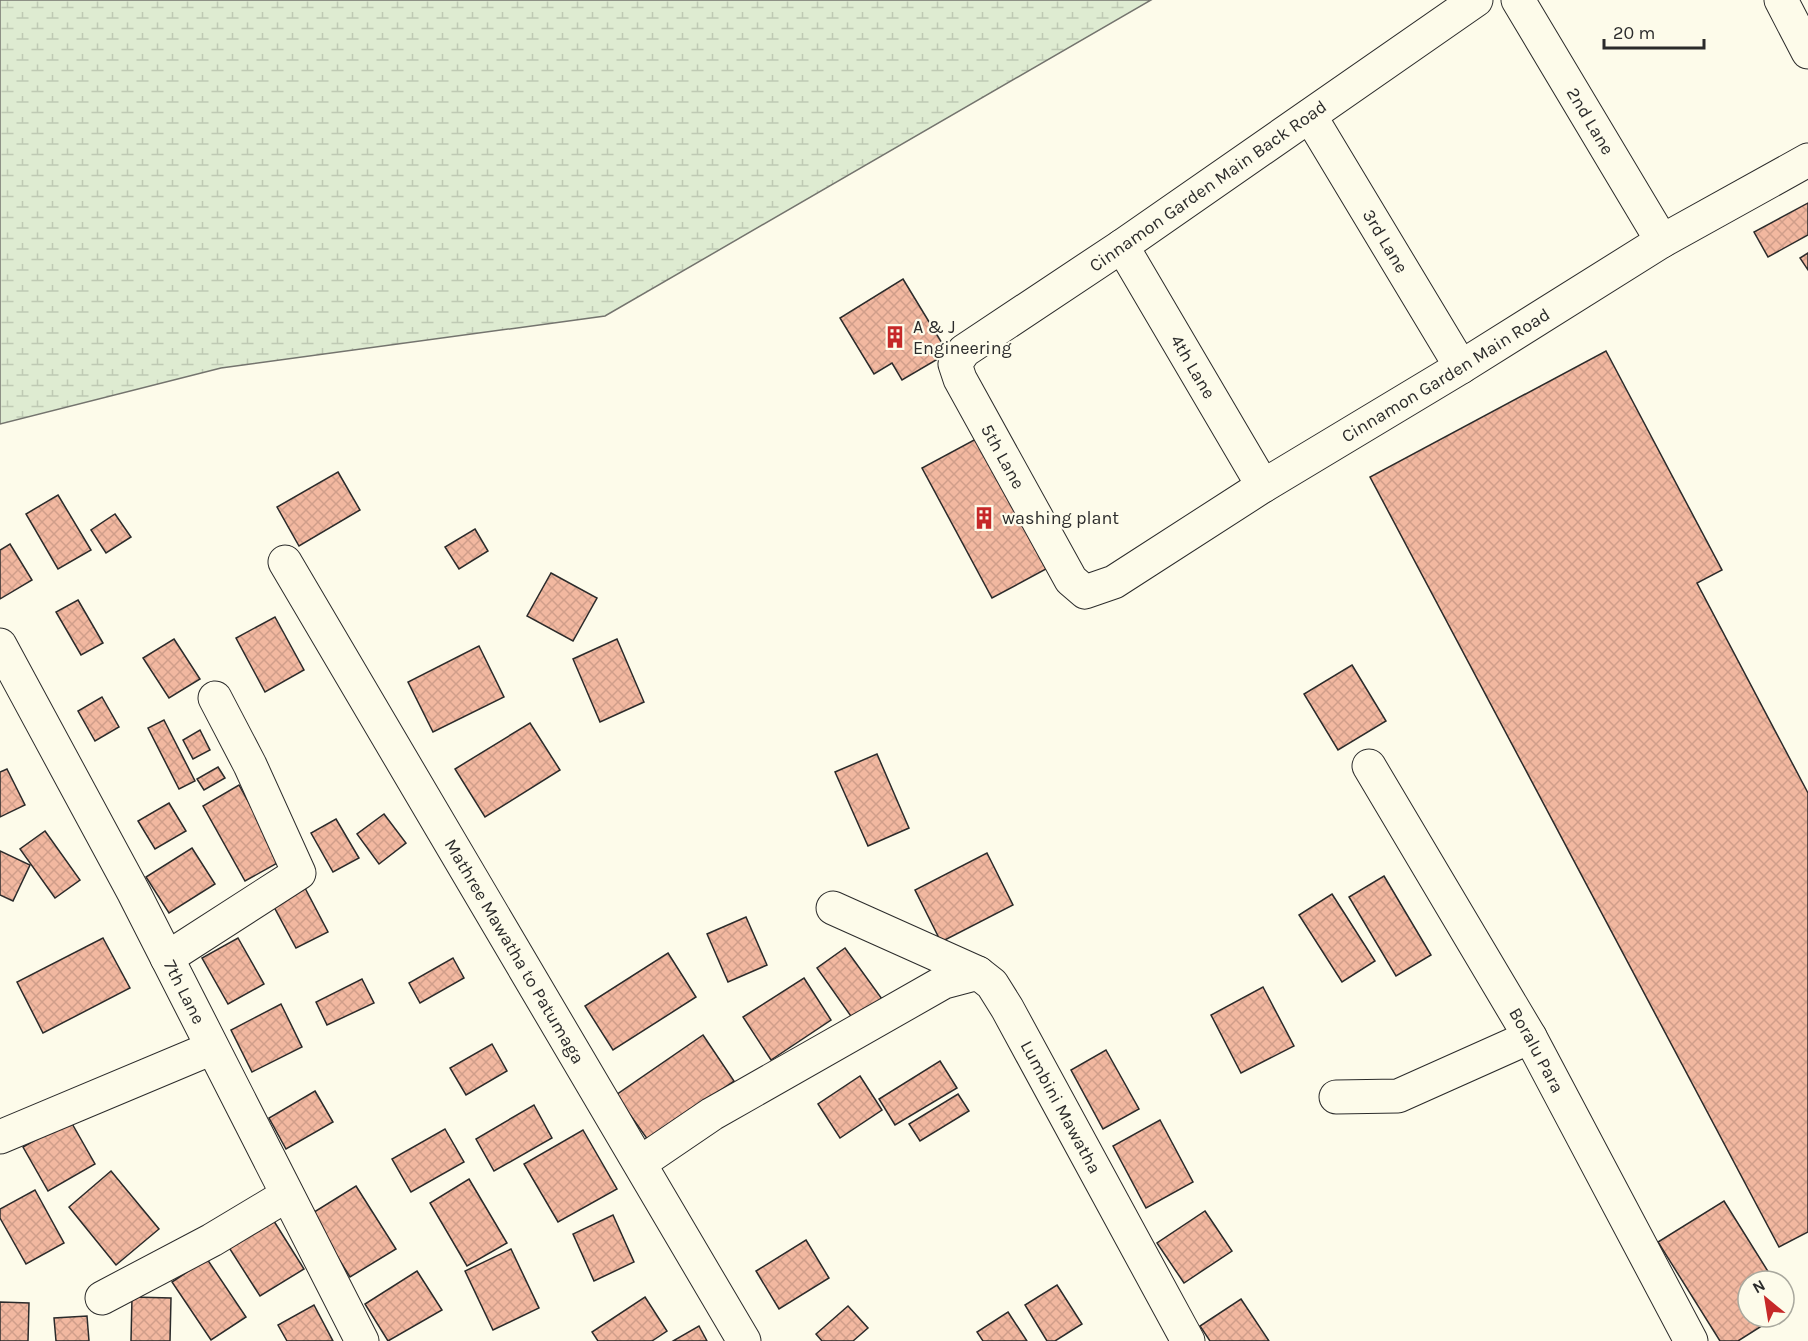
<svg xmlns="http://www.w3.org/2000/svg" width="1808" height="1341" viewBox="0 0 1808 1341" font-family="Karla,sans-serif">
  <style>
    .wetland { fill: url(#wetland-marsh); stroke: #74746e; stroke-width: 1.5 }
    .building { fill: url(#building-cross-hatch); stroke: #2b2b2b; stroke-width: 1.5 }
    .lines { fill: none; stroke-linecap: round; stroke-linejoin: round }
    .minor-casing { stroke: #2b2b2b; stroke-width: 35 }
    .minor { stroke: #fdfbea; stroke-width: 33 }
    .labels { text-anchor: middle; stroke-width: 4.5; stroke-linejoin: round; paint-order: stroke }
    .street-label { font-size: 18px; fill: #2b2b2b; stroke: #fdfbea }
    .poi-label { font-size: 18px; fill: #2b2b2b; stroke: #fdfbea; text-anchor: start }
  </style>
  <defs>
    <pattern id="wetland-marsh" width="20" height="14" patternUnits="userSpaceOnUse" patternTransform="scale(1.5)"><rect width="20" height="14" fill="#deebd1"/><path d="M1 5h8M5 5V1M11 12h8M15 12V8" fill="none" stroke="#bfcab4"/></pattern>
    <pattern id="building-cross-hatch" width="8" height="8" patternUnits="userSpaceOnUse" patternTransform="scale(1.5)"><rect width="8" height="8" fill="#f2b8a0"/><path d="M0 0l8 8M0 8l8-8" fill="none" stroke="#d09e8a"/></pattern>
  </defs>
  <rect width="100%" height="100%" fill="#fdfbea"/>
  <path class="wetland" d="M0,0H1151L605,316L221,368L0,424Z"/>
  <g class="building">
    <path d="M1808,203V235L1768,257L1754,232Z"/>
    <path d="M1808,253V270L1800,258Z"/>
    <path d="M903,279L948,353L902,380L892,363L874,374L840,318Z"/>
    <path d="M1606,351L1722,570L1697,583L1808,793V1232L1779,1247L1370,477Z"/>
    <path d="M976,439L1046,569L992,598L922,468Z"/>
    <path d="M338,472L360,510L299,546L277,507Z"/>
    <path d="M58,495L91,550L58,569L26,514Z"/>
    <path d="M115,514L131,537L106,553L91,530Z"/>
    <path d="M475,529L488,551L459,569L445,547Z"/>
    <path d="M10,544L32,580L0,599V550Z"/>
    <path d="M551,573L597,598L573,641L527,616Z"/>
    <path d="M78,600L103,643L81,655L56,612Z"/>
    <path d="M275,617L304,670L265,692L236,638Z"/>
    <path d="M174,639L200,679L169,698L143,658Z"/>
    <path d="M617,639L644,702L600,722L573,659Z"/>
    <path d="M479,646L504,697L433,732L408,682Z"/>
    <path d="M1352,665L1386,721L1338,750L1304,694Z"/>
    <path d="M102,697L119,727L95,741L78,711Z"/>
    <path d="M164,720L195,781L179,789L148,728Z"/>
    <path d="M530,723L560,770L485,817L455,769Z"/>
    <path d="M200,730L210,750L193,759L183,740Z"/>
    <path d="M877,754L909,828L868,846L835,772Z"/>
    <path d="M218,767L225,778L204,790L197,779Z"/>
    <path d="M7,769L25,805L0,817V772Z"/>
    <path d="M239,785L281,861L245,881L203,806Z"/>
    <path d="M169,803L186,831L155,849L138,821Z"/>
    <path d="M384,814L406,843L379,864L357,834Z"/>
    <path d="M336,819L359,858L333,872L311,833Z"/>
    <path d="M45,831L80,880L55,898L20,849Z"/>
    <path d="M192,848L215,884L169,913L146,877Z"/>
    <path d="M0,851L30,865L13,901L0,895Z"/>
    <path d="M987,853L1013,905L941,942L915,890Z"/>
    <path d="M1384,876L1431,955L1396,976L1349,897Z"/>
    <path d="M305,888L328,932L296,948L273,905Z"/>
    <path d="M1332,894L1375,961L1342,982L1299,915Z"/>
    <path d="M746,917L767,965L728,982L707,934Z"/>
    <path d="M103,938L130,988L43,1033L17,982Z"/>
    <path d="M238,938L264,984L228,1004L202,958Z"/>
    <path d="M845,948L882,999L853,1019L817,968Z"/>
    <path d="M668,953L696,997L613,1050L585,1006Z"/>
    <path d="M453,958L464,978L420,1003L409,983Z"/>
    <path d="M804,978L831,1020L771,1060L743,1017Z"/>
    <path d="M362,979L374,1003L327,1025L316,1002Z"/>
    <path d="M1263,987L1294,1046L1241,1073L1211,1015Z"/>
    <path d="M281,1004L302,1047L252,1072L231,1030Z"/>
    <path d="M703,1035L734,1081L648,1140L616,1095Z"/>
    <path d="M492,1044L507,1071L466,1095L450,1068Z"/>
    <path d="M1106,1050L1139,1109L1103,1129L1071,1070Z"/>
    <path d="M940,1061L957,1088L895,1125L879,1099Z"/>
    <path d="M860,1076L882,1110L840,1138L818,1104Z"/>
    <path d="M315,1091L333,1122L286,1149L269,1118Z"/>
    <path d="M958,1094L969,1111L920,1141L909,1124Z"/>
    <path d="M534,1105L552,1138L494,1171L476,1139Z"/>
    <path d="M70,1120L95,1164L48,1191L23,1147Z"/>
    <path d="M1160,1120L1193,1182L1146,1208L1113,1146Z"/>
    <path d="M445,1129L464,1162L411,1192L392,1159Z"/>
    <path d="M583,1130L617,1189L558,1222L524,1164Z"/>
    <path d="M111,1171L159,1229L116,1265L69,1207Z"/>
    <path d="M469,1179L507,1243L467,1266L430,1203Z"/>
    <path d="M356,1186L396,1249L350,1277L311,1214Z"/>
    <path d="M35,1190L64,1243L26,1264L0,1218V1209Z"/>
    <path d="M1724,1201L1774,1281H1748V1317H1776L1738,1341H1720L1658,1242Z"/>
    <path d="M1205,1211L1232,1251L1184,1283L1157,1243Z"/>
    <path d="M613,1215L634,1262L594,1281L573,1234Z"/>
    <path d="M272,1218L304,1269L260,1296L228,1246Z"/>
    <path d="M806,1240L829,1278L779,1309L756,1271Z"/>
    <path d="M511,1249L539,1308L493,1330L465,1271Z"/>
    <path d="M207,1259L246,1317L211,1340L172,1282Z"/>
    <path d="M417,1271L442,1310L388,1341L365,1304Z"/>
    <path d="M1057,1285L1082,1324L1055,1341H1047L1025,1305Z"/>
    <path d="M132,1297L171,1298L170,1341H131Z"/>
    <path d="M645,1297L667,1331L652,1341H598L592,1332Z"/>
    <path d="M1241,1299L1269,1341H1210L1200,1326Z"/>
    <path d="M0,1302L29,1303L28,1341H0Z"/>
    <path d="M314,1305L333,1341H287L278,1325Z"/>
    <path d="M848,1306L868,1328L853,1341H822L816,1334Z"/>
    <path d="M1008,1312L1027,1341H983L977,1332Z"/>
    <path d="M87,1316L89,1341H56L54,1318Z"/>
    <path d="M699,1326L707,1341H673Z"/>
  </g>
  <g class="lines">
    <g class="minor-casing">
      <g id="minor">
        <path id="s1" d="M1476,0L1122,246L964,351L955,364L960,379L1071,580L1085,592L1114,582L1263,486L1461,367L1662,241L1808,160"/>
        <path id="s2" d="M1518,0L1662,241"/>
        <path d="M1781,0L1808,52"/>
        <path id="s3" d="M1310,116L1461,367"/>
        <path id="s4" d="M1122,246L1263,486"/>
        <path id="s5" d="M285,562L744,1341"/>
        <path id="s6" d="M0,645L134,893L362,1341"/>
        <path id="s7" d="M1369,766L1530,1037L1691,1341"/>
        <path d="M833,908L978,973"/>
        <path d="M167,958L299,873L250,765L215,698"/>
        <path d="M1336,1097L1398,1096L1530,1037"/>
        <path d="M0,1137L212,1048"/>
        <path id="s8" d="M640,1163L712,1114L944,982L978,973L992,984L1007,1008L1188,1341"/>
        <path d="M102,1298L212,1240L287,1195"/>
      </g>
    </g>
    <use href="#minor" class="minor"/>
  </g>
  <defs>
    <g id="building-bare" transform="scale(1.8)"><path d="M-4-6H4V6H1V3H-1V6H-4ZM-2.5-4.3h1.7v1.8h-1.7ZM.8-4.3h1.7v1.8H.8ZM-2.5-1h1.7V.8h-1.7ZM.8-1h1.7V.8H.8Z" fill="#c62828" stroke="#fdfbea" stroke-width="2.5" paint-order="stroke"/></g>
  </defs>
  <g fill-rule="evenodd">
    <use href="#building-bare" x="895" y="337"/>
    <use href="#building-bare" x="984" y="518"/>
  </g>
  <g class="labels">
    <g class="street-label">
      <text dy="6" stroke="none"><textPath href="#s2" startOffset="141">2nd Lane</textPath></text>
      <text transform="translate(1208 186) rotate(-35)" y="6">Cinnamon Garden Main Back Road</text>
      <text dy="6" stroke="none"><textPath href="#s3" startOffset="146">3rd Lane</textPath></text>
      <text dy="6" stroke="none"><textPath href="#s4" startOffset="140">4th Lane</textPath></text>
      <text dy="6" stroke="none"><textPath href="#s1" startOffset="1322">Cinnamon Garden Main Road</textPath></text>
      <text dy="6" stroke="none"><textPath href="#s1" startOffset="741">5th Lane</textPath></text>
      <text dy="6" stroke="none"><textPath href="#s5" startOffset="452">Mathree Mawatha to Patumaga</textPath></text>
      <text dy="6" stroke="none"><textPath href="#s6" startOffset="393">7th Lane</textPath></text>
      <text dy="6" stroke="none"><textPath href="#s7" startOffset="330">Boralu Para</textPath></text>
      <text dy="6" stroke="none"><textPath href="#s8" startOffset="548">Lumbini Mawatha</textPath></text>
    </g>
    <g class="poi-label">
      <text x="913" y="333">A &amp; J<tspan x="913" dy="21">Engineering</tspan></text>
      <text x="1002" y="524">washing plant</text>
    </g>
  </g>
  <g transform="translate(1766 1299) rotate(330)"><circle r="28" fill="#fdfbea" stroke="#a9a89e" stroke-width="1.5"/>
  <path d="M0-4.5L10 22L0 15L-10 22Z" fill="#c62828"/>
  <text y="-9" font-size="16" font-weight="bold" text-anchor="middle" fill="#2b2b2b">N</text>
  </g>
  <path d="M1604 39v9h100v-9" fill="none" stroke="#2b2b2b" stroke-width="3"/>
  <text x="1613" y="39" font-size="18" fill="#2b2b2b" stroke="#fdfbea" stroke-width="4.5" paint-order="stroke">20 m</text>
</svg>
